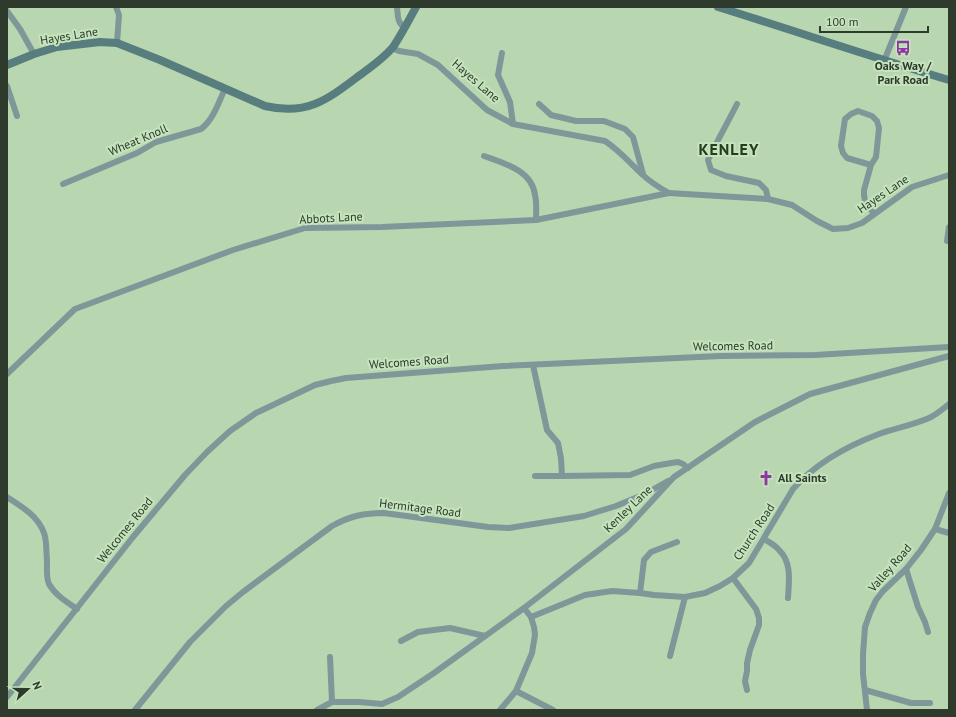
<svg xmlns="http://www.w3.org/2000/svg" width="956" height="717" viewBox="0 0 956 717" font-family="'PT Sans',sans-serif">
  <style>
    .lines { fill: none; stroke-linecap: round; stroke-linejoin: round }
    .street { stroke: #7e9798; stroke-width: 6 }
    .secondary { stroke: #577d7e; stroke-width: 8 }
    .labels { text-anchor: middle; stroke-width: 4; stroke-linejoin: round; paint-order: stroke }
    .street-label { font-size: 12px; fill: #2e3a2b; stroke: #c5e4bd }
    .poi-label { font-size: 12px; font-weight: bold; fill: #2e3a2b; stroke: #c5e4bd }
    .district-label { font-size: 16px; font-weight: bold; letter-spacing: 1px; fill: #243d1d; stroke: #c5e4bd }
  </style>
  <rect width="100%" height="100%" fill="#b8d7b0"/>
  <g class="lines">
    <g class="street">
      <path d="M116,7L119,15L117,43"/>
      <path d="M397,7C398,16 397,22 404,27"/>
      <path d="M7,11L20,29L34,54"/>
      <path d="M392,48L399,51L418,54L438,65L487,110L513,124L605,141C620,151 630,163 643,175C651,183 660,188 669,193L768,199L792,205L817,221L833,229L848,228L862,223L912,187L949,175"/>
      <path d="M502,53L498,75L510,102L513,124"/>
      <path d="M884,61L906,7"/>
      <path d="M7,86L17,116"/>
      <path d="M539,104L551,115L576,121H604L625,129L633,137L643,174"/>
      <path d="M737,104C728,122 717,141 708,160L711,170L726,176L759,183L766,190L768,199"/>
      <path d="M484,156C503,163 532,170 535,195C537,203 536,212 536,220"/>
      <path d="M871,165L847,158L843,153L841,146L845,119L851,114L858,111L872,116L877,121L879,128L876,157L871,165L864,190V195L865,201L874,214"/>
      <path d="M63,184L137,153L156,142L201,129C214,119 218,103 225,89"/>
      <path d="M947,241L949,227"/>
      <path d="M533,365L547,430L558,443L561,458L562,476L630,475L654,466L671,463L678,462L683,464L688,468"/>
      <path d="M7,374L75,309L233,250L305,228L382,227L536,220L669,193"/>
      <path d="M535,476H562"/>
      <path d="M7,497C21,506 38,516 44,533C47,541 46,551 47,560C47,568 46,578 49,584C55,595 67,602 77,609"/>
      <path d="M935,529L949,533"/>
      <path d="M764,539C769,542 775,545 779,550C792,562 789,582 788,598"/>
      <path d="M906,569L918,607L925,622L928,632"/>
      <path d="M733,578L756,609L759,618V625L750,650L747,663V671L745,681L747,690"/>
      <path d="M640,593L644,560L651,552L677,542"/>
      <path d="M531,617L585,595L612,591L640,593L654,595L685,597L705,593L720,586L733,578L749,563L793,489C816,463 847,446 879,434C896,428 913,425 929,418C936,415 943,409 949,404"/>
      <path d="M401,641L418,632L450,628L485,636"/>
      <path d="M670,656L685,597"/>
      <path d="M330,657L332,702"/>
      <path d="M865,690L911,703H930"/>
      <path d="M516,691L553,710"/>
      <path d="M7,697L133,537L185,475L207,452L230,431L256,413L315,385L331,381L346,378L503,366L721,356L815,355L949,347"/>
      <path d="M135,710L190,642L226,606L243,592L332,526C350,516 364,513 384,513L488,527L509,528L584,516L616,506L645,494L668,481"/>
      <path d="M317,710L332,702H359L382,704L398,697L434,673L524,608L626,529L674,477L755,422L810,394L949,356"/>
      <path d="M500,710L516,691L532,653L535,635L534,627L531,617L524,608"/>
      <path d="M867,710L863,674V654L865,627L870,613L876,600L883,591L906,569L921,550L935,529L949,493"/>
    </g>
    <g class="secondary">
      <path d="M718,7C795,31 872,57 949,80"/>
      <path d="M7,65L34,54L57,47L100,42L117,43L160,60L265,106C308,116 328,99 360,75C371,67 384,58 393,47C401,35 409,20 416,7"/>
    </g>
  </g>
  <defs>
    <g id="bus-bare" transform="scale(1.2)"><path d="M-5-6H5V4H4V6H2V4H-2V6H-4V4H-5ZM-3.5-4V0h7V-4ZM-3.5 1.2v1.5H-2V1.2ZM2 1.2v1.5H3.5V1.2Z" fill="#8e37a3" stroke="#c5e4bd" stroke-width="2.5" paint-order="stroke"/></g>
    <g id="church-bare" transform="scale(1.2)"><path d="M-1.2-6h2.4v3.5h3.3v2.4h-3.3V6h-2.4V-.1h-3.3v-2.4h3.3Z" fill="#8e37a3" stroke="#c5e4bd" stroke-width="2.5" paint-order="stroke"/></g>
  </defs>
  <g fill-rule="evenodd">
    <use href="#bus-bare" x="903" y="48"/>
    <use href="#church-bare" x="766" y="478"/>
  </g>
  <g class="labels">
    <g class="street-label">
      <text transform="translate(69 36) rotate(-9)" y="4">Hayes Lane</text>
      <text transform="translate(476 81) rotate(41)" y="4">Hayes Lane</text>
      <text transform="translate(138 140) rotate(-23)" y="4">Wheat Knoll</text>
      <text transform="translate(883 194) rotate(-34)" y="4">Hayes Lane</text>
      <text transform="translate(331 218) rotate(-3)" y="4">Abbots Lane</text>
      <text transform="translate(733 346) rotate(-1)" y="4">Welcomes Road</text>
      <text transform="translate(409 362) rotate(-4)" y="4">Welcomes Road</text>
      <text transform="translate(420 508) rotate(7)" y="4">Hermitage Road</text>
      <text transform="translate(628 509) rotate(-44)" y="4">Kenley Lane</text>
      <text transform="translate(125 530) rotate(-51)" y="4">Welcomes Road</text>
      <text transform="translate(754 532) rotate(-57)" y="4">Church Road</text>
      <text transform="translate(890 568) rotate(-49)" y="4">Valley Road</text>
    </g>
    <g class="poi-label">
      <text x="903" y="70">Oaks Way /<tspan x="903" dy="14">Park Road</tspan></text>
      <text x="778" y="482" text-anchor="start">All Saints</text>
    </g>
    <g class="district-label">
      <text x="729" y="155">KENLEY</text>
    </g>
  </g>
  <rect width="956" height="717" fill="none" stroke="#2e3a2b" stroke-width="16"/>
  <g transform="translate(28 689) rotate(69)" stroke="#c5e4bd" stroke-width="3" paint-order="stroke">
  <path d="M0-3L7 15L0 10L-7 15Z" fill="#2e3a2b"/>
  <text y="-6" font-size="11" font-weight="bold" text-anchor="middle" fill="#2e3a2b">N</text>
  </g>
  <path d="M820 26v6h108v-6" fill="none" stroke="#2e3a2b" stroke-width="2"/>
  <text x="826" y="26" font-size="12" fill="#2e3a2b" stroke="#c5e4bd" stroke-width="3" paint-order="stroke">100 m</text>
</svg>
